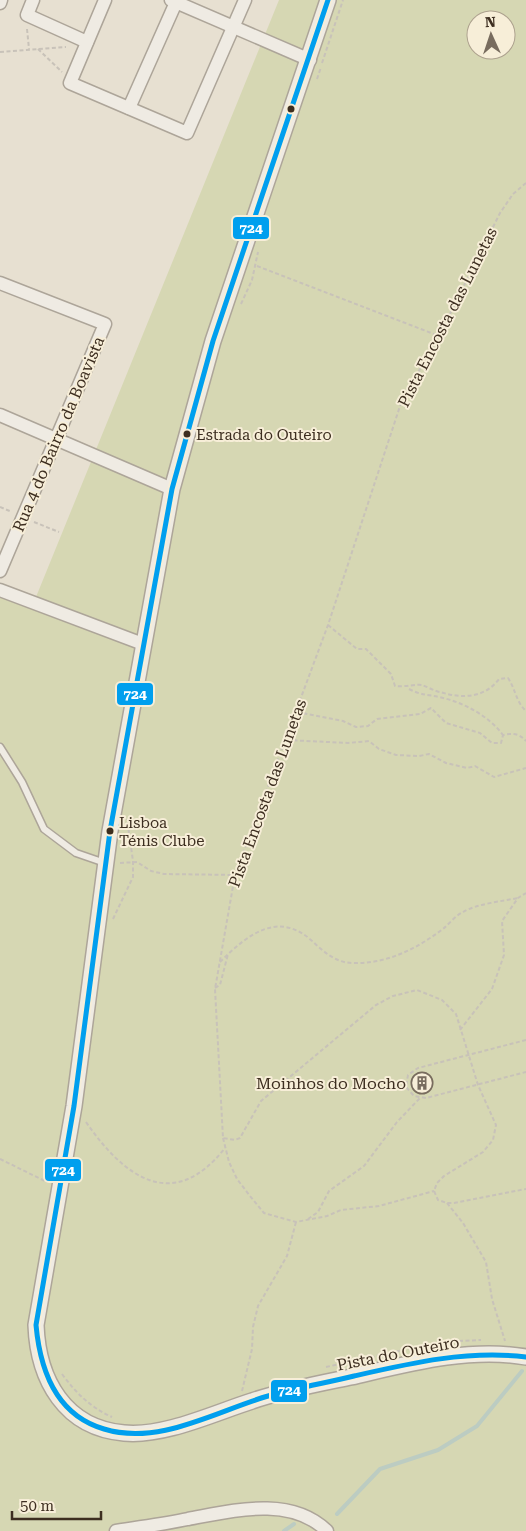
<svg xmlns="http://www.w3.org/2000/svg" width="526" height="1531" viewBox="0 0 526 1531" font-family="'Roboto Serif',serif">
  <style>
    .green { fill: #d6d7b3; fill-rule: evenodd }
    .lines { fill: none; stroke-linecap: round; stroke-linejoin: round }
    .stream { stroke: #bcccc2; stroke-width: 4 }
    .service-casing { stroke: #ada599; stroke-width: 9 }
    .minor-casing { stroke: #ada599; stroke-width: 15 }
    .tertiary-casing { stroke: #ada599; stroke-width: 18 }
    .path { stroke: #c8c2b9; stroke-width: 2; stroke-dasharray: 4 2.5; stroke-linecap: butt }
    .service { stroke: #efebe3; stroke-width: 6 }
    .minor { stroke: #efebe3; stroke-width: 12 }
    .tertiary { stroke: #efebe3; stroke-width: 15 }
    .bus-1-casing { stroke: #f7eed8; stroke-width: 9 }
    .bus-1 { stroke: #009fee; stroke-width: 5 }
    .bus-dot { fill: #3d2e20; stroke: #f7eed8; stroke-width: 2 }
    .labels { text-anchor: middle; stroke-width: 4; stroke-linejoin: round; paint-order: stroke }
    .bus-label { font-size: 15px; fill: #3d2e20; stroke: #f7eed8; text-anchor: start }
    .street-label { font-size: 16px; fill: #3d2e20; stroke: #f7eed8 }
    .poi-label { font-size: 16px; fill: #3d2e20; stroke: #f7eed8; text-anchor: end }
    .line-badge { stroke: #f7eed8; stroke-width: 2 }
    .badge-label { font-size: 14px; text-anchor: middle; font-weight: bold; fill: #fff }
  </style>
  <rect width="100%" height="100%" fill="#e7e0d1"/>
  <path class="green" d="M279,0H526V1531H0V585L36,597ZM476,20H506V50H476Z"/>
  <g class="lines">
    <g class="stream">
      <path d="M337,1514L380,1469L438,1450L477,1426L522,1371"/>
      <path d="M284,1531L294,1524"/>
    </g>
    <g class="service-casing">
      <path id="service" d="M0,747L22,782L44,829L76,853L105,863"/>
    </g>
    <g class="minor-casing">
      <g id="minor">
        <path d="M33,0L27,15L87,42"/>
        <path d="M105,0L70,83L187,133L245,0"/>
        <path d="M171,0L310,60"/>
        <path d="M0,3L1,0"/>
        <path d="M129,108L177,0"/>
        <path d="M0,283L105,324L0,571"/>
        <path d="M0,415L172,489"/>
        <path d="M0,590L143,644"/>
        <path d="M116,1531C140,1527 164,1524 188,1519C232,1511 290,1495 327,1531"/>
      </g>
    </g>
    <g class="tertiary-casing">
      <path id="tertiary" d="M328,0L213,341L172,489L110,831L74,1106L36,1325C38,1380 65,1428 124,1433C164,1437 214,1413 252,1401C284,1390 317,1384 351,1377C407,1364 468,1347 526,1357"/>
    </g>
    <g class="path">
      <path d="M27,29L29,49"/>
      <path d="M38,49L62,72"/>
      <path d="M0,52L66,47"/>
      <path d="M322,63L343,0"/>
      <path d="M317,79L321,67"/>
      <path d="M526,183L513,194L500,213L439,336L402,400L328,625L235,875L215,989L223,1138L235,1140L240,1138L261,1101L376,1005L393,996L417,990L442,1000L456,1014L478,1085L496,1125L493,1140L483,1152L444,1176L437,1183L434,1191L438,1200L447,1203H454L526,1189"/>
      <path d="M257,266L439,336"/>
      <path d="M241,304L252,280L258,252"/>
      <path d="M0,507L12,512"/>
      <path d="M34,522L59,532"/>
      <path d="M328,625L357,649H366L391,674L395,686C405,687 417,684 422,685C428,687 434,691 440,692C462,699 485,698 499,679L508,678C516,690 516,702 526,711"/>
      <path d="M409,689C423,696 426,694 439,697C463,702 489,716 503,735"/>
      <path d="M297,712L343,721L356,727L368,726L377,719L420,714L431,708L446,723L480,733L492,743H501L503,735C512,733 519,733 526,741"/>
      <path d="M287,740L348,743L369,741L379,749L396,755L419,756L429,754L446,763L467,768L475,766L494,777L526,768"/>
      <path d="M120,863L137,862L151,871L164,874L235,875"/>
      <path d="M113,919L133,877V861L127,819"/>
      <path d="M220,962C246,936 277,910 311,940C323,951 335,963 353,963C387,964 416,949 443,929C449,924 455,916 463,912C476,904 503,901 518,898"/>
      <path d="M215,988L220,985L228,954"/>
      <path d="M460,1030L492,989L504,955L502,921L518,898L526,893"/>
      <path d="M526,1040L418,1068L408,1075L406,1087L414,1096L426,1098L526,1072"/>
      <path d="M86,1122C124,1177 173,1214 225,1148"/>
      <path d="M223,1138L229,1162L237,1179L250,1196L264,1213L296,1222L327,1216L341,1210L379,1206L434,1191"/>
      <path d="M0,1159L47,1182"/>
      <path d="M447,1203L463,1223L486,1262L492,1299L505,1341"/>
      <path d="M308,1219L318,1212L329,1191L364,1166L397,1122L420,1098"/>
      <path d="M459,1341L481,1340"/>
      <path d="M326,1367L417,1347"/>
      <path d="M62,1374C76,1393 90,1407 112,1417"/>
      <path d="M242,1391L252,1349L253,1327L258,1306L287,1256L296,1222"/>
    </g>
    <use href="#service" class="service"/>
    <use href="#minor" class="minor"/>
    <use href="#tertiary" class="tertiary"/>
    <g class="bus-1-casing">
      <path id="bus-1" d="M328,0L213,341L172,489L110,831L74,1106L36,1325C40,1369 56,1415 104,1429C159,1446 216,1411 268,1396C296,1388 325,1383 354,1376C411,1363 467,1350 526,1357"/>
    </g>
    <use href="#bus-1" class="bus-1"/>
  </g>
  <defs>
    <g id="building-ring" transform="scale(1.125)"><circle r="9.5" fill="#f7eed8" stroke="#786c5e" stroke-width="1.5"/><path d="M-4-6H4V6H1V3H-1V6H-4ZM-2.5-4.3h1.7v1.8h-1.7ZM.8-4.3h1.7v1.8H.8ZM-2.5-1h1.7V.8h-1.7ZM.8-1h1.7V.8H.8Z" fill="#786c5e"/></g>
  </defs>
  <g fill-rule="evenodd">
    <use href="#building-ring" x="422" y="1083"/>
  </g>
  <g class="bus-dot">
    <circle cx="291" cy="109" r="4.5"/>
    <circle cx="187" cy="434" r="4.5"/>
    <circle cx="110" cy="831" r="4.5"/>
  </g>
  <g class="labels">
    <g class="bus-label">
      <text x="196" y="440">Estrada do Outeiro</text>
      <text x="119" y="828">Lisboa<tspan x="119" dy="18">Ténis Clube</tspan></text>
    </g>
    <g class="street-label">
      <text transform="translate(447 317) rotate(-63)" y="6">Pista Encosta das Lunetas</text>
      <text transform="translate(58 434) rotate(-67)" y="6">Rua 4 do Bairro da Boavista</text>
      <text transform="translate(267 793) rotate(-70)" y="6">Pista Encosta das Lunetas</text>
      <text transform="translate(398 1353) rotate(-11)" y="6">Pista do Outeiro</text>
    </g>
    <g class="poi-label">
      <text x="406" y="1089">Moinhos do Mocho</text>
    </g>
  </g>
  <g class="line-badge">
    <rect x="232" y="216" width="38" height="24" rx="5" fill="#009fee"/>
    <rect x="116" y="682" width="38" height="24" rx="5" fill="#009fee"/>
    <rect x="44" y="1158" width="38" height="24" rx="5" fill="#009fee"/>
    <rect x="270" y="1379" width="38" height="24" rx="5" fill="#009fee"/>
  </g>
  <g class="badge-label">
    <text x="251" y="233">724</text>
    <text x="135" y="699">724</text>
    <text x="63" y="1175">724</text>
    <text x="289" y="1395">724</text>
  </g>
  <g transform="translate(491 35) rotate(357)"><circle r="24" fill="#f7eed8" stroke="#ada18e"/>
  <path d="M0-4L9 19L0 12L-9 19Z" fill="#786c5e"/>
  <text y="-8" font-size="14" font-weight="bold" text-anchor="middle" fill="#3d2e20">N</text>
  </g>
  <path d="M12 1511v8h89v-8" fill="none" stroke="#3d2e20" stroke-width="2.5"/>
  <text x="20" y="1511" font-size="15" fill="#3d2e20" stroke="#f7eed8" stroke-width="4" paint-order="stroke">50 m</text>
</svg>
